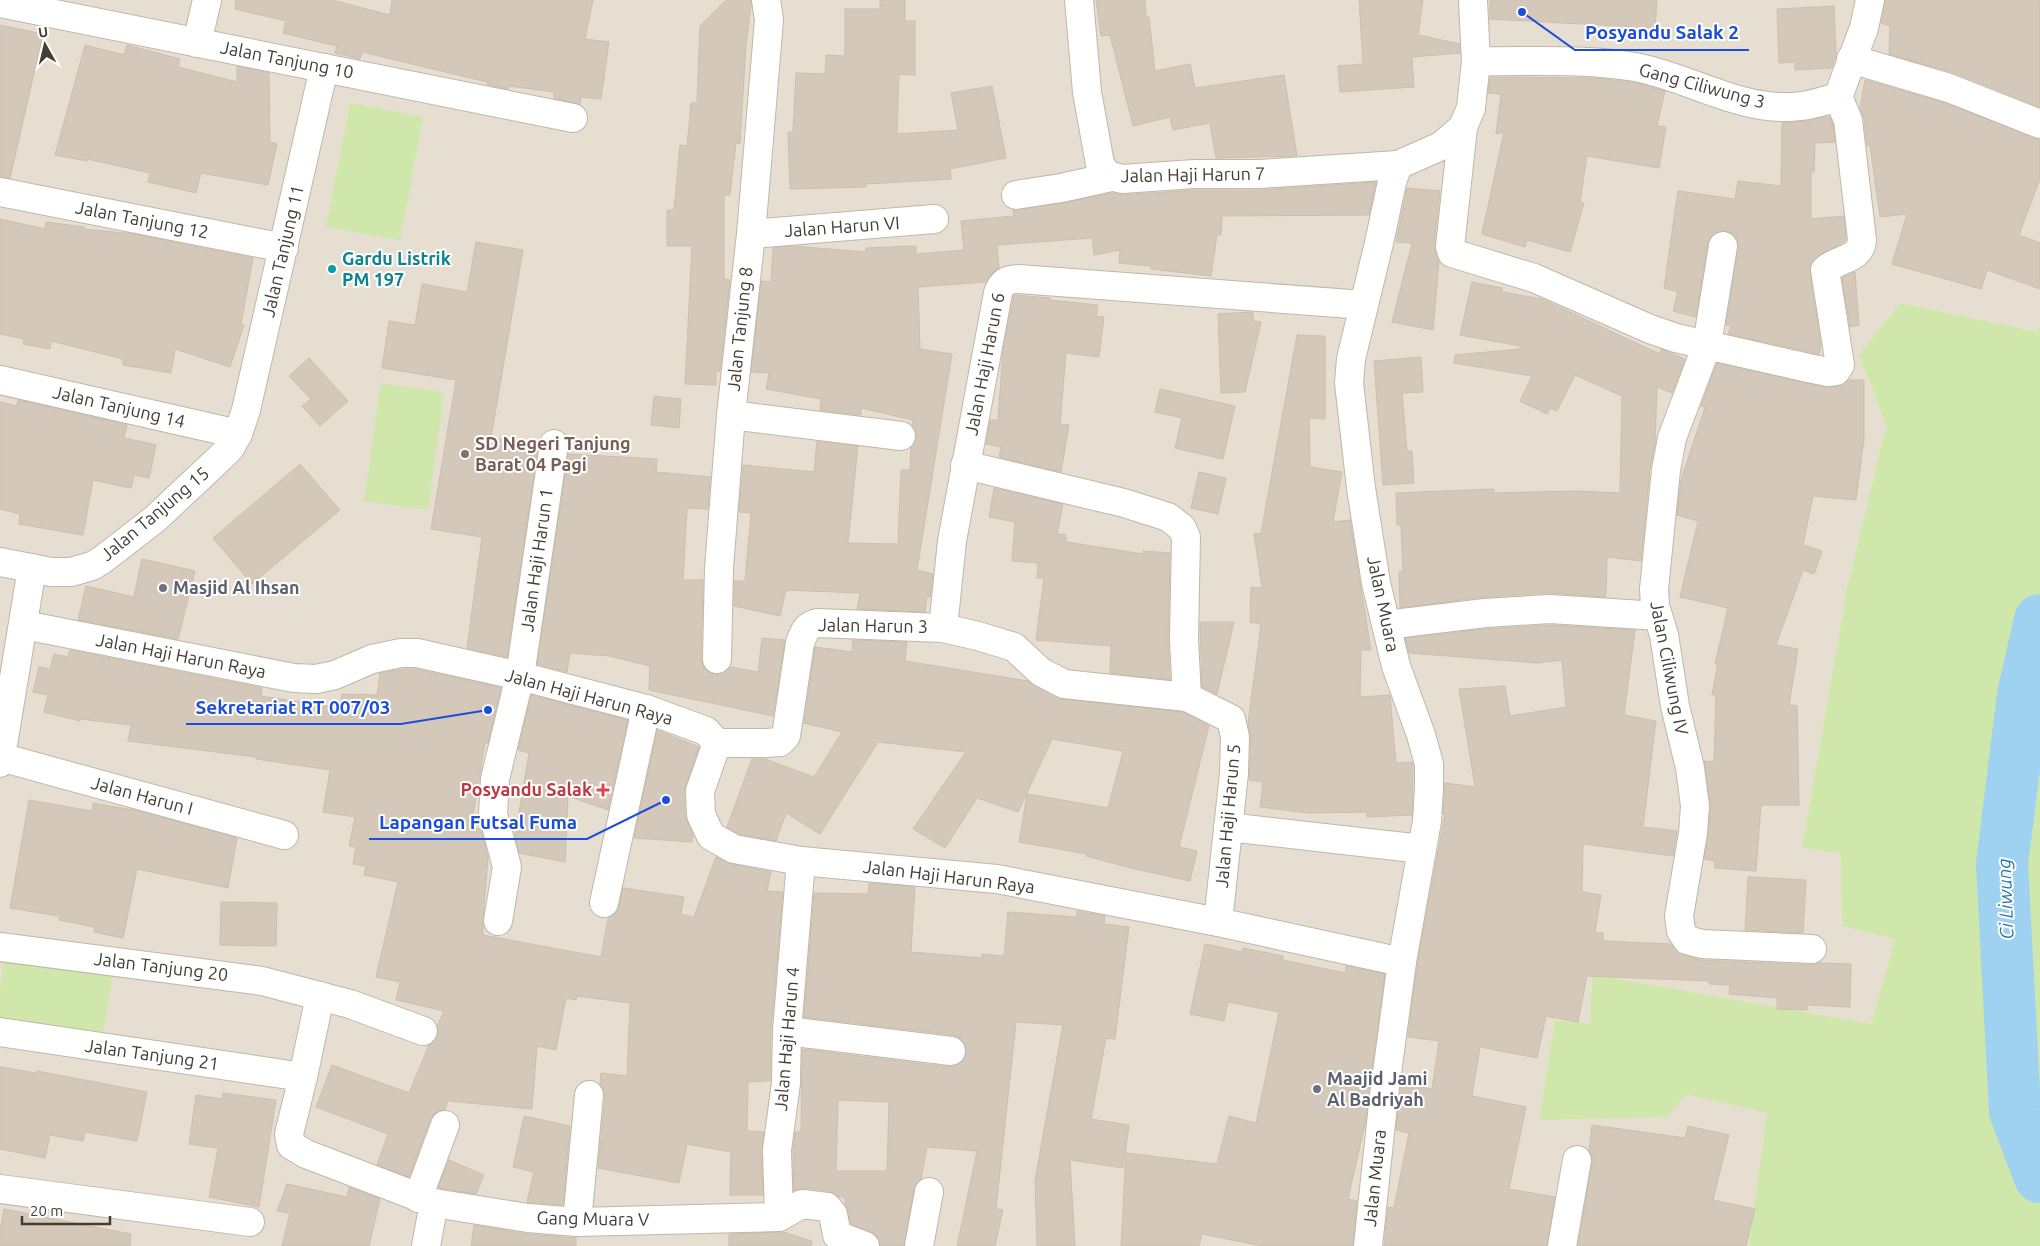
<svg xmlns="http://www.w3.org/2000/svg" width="2040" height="1246" viewBox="0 0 2040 1246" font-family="Ubuntu,sans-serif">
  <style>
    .residential { fill: #e6ded1 }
    .green { fill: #cfe7ab }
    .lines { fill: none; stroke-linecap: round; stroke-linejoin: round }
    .river { stroke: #9ed2f0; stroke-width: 52 }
    .building { fill: #d3c8b9; stroke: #cebfac; fill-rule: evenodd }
    .minor-casing { stroke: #c0b7a9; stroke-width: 30 }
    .minor { stroke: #fff; stroke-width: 28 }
    .culture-dot { fill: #0f9aa8; stroke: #fff; stroke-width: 2 }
    .education-dot { fill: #8d6e63; stroke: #fff; stroke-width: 2 }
    .worship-dot { fill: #6b7280; stroke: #fff; stroke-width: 2 }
    .health-dot { fill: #e0444e; stroke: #fff; stroke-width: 2 }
    .labels { text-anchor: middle; stroke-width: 4; stroke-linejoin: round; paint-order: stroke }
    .street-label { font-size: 18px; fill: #443d34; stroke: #fff }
    .culture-label { font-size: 18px; font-weight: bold; fill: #0d838f; stroke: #fff; text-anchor: start }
    .education-label { font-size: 18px; font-weight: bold; fill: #785e54; stroke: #fff; text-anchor: start }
    .worship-label { font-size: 18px; font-weight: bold; fill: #5b616d; stroke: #fff; text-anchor: start }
    .health-label { font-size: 18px; font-weight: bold; fill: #be3a42; stroke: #fff; text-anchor: end }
    .water-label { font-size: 19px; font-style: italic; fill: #2c79a7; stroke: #fff }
    .leader { fill: none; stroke: #1d4ed8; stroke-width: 2 }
    .callout-dot { fill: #1d4ed8; stroke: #fff; stroke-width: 2 }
    .callout-label { font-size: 19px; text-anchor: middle; font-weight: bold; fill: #1d4ed8; stroke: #fff; stroke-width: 4; stroke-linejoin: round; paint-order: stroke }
  </style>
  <rect width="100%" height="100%" fill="#f2ede3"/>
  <path class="residential" d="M0,0H2040V324L2037,332L1900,303L1859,355L1886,425L1847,588L1802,848L1840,853L1842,926L1895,939L1871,1024L1592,974L1590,1023L1555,1020L1539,1120L1686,1094L1768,1113L1749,1246H0Z"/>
  <g class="green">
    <path d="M350,103L423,117L400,240L326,227Z"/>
    <path d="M1900,303L2037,332L2040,324V1246H1749L1767,1113L1686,1094L1667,1117L1539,1120L1555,1020L1590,1023L1592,974L1871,1024L1895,939L1842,926L1840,853L1802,848L1847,588L1886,425L1859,355Z"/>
    <path d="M381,383L444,392L428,510L364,501Z"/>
    <path d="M4,957L113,974L102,1038L0,1024V990Z"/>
  </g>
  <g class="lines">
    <path class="river" d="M2040,620L2023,695L2002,864L2015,1111L2040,1177"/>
  </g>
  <g class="building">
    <path d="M236,0H332L390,15L392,0H593L585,39L609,42L601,99L581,97L580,105L554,98V92L509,86L508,89L493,86L487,84V82L362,52L360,59L335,53L337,46L283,33L286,21L235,9Z"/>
    <path d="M726,0H751V5L746,45L740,144L736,143L730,195H724V279L730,280L720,371H716V385L685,384L692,246H667V210H674L680,145L687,146L691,103H697L700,26Z"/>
    <path d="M880,0H905V21H915V75L899,74L897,134L958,130L951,93L992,86L1006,158L950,169L951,179L866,184V187L790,189L788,132H793L796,73L825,74L826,55L845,56V9H880Z"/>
    <path d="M1096,0H1145L1146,17H1149L1155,71L1190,64L1195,88L1284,75L1297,156L1216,158L1210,123L1173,130L1170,117L1133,126L1110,35L1101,36Z"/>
    <path d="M1359,0H1423L1418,35L1460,44V53L1412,57L1414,87L1340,92L1338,66L1363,64Z"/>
    <path d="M1490,0H1657L1655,28L1490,19Z"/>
    <path d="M1885,0H2040V107L1955,73L1889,54L1890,26L1881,23Z"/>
    <path d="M1834,6L1836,54L1832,68L1795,70V62L1779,63L1777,9Z"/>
    <path d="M0,25L43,34L10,178L0,177Z"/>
    <path d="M85,45L124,55L127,45L180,59L178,67L237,82V66L269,73L270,142L277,144L268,185L201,173L196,193L148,182L150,173L87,159V161L55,155Z"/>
    <path d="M1490,77L1594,78L1632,82L1665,91L1657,126L1666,127L1659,168L1587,156L1580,202L1584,203L1570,252L1527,240L1525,247L1482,234L1504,132L1496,134L1501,94L1488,93Z"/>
    <path d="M1865,80L1944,103L2040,139V179L2019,235L2040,243V289L1987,270L1981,289L1892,264L1907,214L1880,217L1870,146L1867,145L1864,118L1860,108Z"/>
    <path d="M1824,117H1830L1833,124L1835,142L1815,143L1814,172H1811V219L1844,216L1846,239L1844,242L1821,254L1810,265V272L1821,346L1819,354L1728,334L1731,326L1726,325L1738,248L1737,240L1732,234L1726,231L1717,232L1711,237L1708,243L1696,317L1673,311L1678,292L1664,288L1678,191L1735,199L1738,181L1781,186L1782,123L1807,121Z"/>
    <path d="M1376,182L1369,215L1222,216L1221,235H1217L1211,276L1151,269V266L1119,263L1120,250L1094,255L1092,238L997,245L999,268L991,274L986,282L918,287L920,349L952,354L917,570L933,574L930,597H927L925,612L857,609L860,593L786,590L780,616L734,606V581H745L751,513L739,512L743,465L814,472L817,441L858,446L848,543L898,544L901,470H910L911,447L916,437V430L912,426L913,420L861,408V415L820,410L821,399L766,389L769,373L751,372L761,281L771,282L773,248L792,246L866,252V248L916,246V254L964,250L961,221L1014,216L1013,210L1063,203L1113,193L1123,195L1195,190H1260Z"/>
    <path d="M1407,188L1440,191L1434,245L1439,261L1433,330L1392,322L1412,243L1396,242Z"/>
    <path d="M0,219L45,229L46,222L84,227V229L134,234L253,258L241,324L244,325L230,367L175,349L171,373L123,365V359L51,341L50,349L23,344L24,339L0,334Z"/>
    <path d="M476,242L523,250L491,438L539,442L507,657L467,648L482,537L431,529L456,380L382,368L389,321L415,325L422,284L467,292Z"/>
    <path d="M1855,272L1859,325L1850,327L1842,278Z"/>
    <path d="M1472,282L1502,288V292L1542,299L1660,354L1661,349L1685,359L1672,393L1657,387L1655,443L1650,468L1641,561L1607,557L1606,597L1549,593L1484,597L1400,608L1399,572L1403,571L1401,525H1397L1396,493L1494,489V493L1576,491L1620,493L1622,396L1575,375L1557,411L1550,408L1547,414L1520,401L1532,376L1454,363L1455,355L1520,349V346L1460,335Z"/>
    <path d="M1014,295L1050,298L1049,300L1098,305L1096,316L1104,317L1099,357L1066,353L1060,424L1069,425L1061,472L999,457L1001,447L986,444L990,420H998L1003,350Z"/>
    <path d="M1253,312V321L1261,322L1245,392L1221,393L1218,314Z"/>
    <path d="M1297,335L1325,336V419L1309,418L1310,467L1342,472L1333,522L1350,520L1371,650H1361L1360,697L1390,695L1396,763L1412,762L1413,766L1412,815L1367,817L1366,812L1308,813L1260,807L1263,782L1249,780L1251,737L1248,724L1261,624L1250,622L1251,587L1262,588L1254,534L1261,533Z"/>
    <path d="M1421,357L1423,392L1402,393L1407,451H1412L1414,483L1383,485L1374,361Z"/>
    <path d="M309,358L348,401L320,426L302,406L311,399L289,376Z"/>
    <path d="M1717,363L1825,387L1838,386L1849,380H1864V439L1856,500L1813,496L1803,545L1822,551L1814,574L1803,570L1776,645L1798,649L1789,705L1797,706L1799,805H1761L1756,871L1715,868V861L1704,859L1711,807L1704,761L1714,762L1716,695H1712L1718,664H1715L1728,608L1680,597L1698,521L1677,515L1681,480L1705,407L1701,406Z"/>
    <path d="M1160,389L1235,406L1223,459L1175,448L1182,418L1155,412Z"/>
    <path d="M654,396L681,399L679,428L651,425Z"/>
    <path d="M18,400L127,425L124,438L156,445L149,478L134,475L131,488L93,480L83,535L19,524L20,514L0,509V402L17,406Z"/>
    <path d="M568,454L657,459L656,472L710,477L708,509L687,508L683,580H703L701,659L703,666L709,672L716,675L725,672L731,667L758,672L762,638L785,640L773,716L649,690L650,666L609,656L570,653L567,672L537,664Z"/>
    <path d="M300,464L340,510L252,584L213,538Z"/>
    <path d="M1199,472L1226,478L1218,514L1191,508Z"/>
    <path d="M994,488L1063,504L1057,534L1066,535V542L1143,554V551L1170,553L1168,639L1170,680L1110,673L1111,646L1036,640L1044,578H1037L1038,563L1012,561L1015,522L989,517Z"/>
    <path d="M142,559L195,571L178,639L78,620L86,586L134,597Z"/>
    <path d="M1200,622H1234L1217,694L1202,687Z"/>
    <path d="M1550,625L1635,630L1624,715L1656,721L1643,827L1677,831L1673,856L1583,844L1582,892L1601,895L1595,932L1603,933V941L1671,944L1682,955L1701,960L1811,965L1819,963L1851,964L1850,1007L1807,1005V1010L1777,1009V998L1729,994L1730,985L1709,984L1710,981L1587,976L1578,1022L1546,1016L1537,1058L1480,1047L1472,1096L1526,1107L1509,1189L1555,1197L1547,1246H1384L1388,1207L1394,1208L1409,1133L1396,1130L1401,1083L1432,1089L1439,1041L1408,1037L1417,964L1445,814H1443L1445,783L1475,787L1459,689L1505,686L1510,716L1566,707L1562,660L1537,663L1409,653L1405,638L1486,629Z"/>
    <path d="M853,640L907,642L905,661L1028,681L1062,699L1183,712L1209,726L1179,847L1197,851L1190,881L1135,869L1086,856L1087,854L1019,842L1027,794L1108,808L1123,751L1052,739L1018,812L977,798L945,848L913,829L966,752L878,742L820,834L786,813L776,841L739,834L727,827L752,759H765L814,777L842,732L804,723L815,647L852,652Z"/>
    <path d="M70,650L262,688L261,696L340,708L342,694L377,695L380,673L403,669H415L501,688L488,743H485L471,828L481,829L488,858L483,918V935L601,957L608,918L616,913L623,888L684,897L681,914L694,917L716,857L731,864L771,872L767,891L783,892L771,1030L770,1081L748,1082L747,1131L764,1132L761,1150L763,1195H730L731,1152L687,1144L679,1183L598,1168L605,1096L603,1089L600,1084L601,1073L627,1076L630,1003L577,996L576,1000L566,998L556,1050L537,1046L532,1109L448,1101L445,1110L435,1113L430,1120L409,1177L377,1165L388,1134L316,1107L332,1065L409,1093L429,1045L438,1036L437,1026L444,1011L396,1000L400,982L376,977L398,882L364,875L366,866L353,864L356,847L349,846L355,817L323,812L330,770L256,759V757L128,741L131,725L80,719V721L44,712L48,695L33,692L39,667L50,669L54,654L68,657Z"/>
    <path d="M531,695L628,720L608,810L568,796L565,862L519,853L515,836L529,753L518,750Z"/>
    <path d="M657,730L699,747L684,791L685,816L693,835L692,842L634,838Z"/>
    <path d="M29,800L92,811L93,803L139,811L237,838L228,888L137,869L123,938L94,932L95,927L59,920V916L10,908Z"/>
    <path d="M1748,877L1806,880L1803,933L1745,930Z"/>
    <path d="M869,883L915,887L911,952L982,958V954L1004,956L1008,912L1077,917V911L1105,916L1104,924L1129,927L1115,1039L1106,1038L1091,1119L1129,1125L1123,1168L1070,1160L1075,1246H1037L1035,1180L1063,1025L1016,1022L996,1209L1003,1210L995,1246H957L977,1151L927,1147L921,1179L914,1189L904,1246H880L877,1236L851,1224L845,1204V1197H839L829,1191L804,1188L794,1191L793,1151L795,1132H801L802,1049L949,1067L958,1065L964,1060L966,1053L965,1044L960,1038L953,1035L804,1017L814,893L868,894ZM838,1100L889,1102L887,1171H836Z"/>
    <path d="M221,902L277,903L276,946L220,945Z"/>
    <path d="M1205,944L1242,952L1243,948L1283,956V960L1345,973L1346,966L1385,974L1365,1124L1348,1199L1357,1201L1353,1246H1262L1202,1234L1199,1246H1121L1126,1153L1217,1164L1229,1116L1256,1123L1279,1012L1228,1002L1224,1021L1190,1014Z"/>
    <path d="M0,1067L36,1073L37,1071L147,1092L137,1141L85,1132L83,1141L50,1135L45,1158L0,1149Z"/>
    <path d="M223,1093L276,1100L259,1207L209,1197L218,1148L189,1144L196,1095L222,1099Z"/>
    <path d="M524,1116L570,1126L563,1205L527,1202L534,1172L513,1167Z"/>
    <path d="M1592,1125L1685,1138L1688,1126L1729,1135L1713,1200L1755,1209L1746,1246H1578L1592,1163V1155L1589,1151Z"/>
    <path d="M449,1160L484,1175L476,1194L438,1188Z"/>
    <path d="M287,1184L347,1197L349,1187L380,1199L369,1246H282L290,1213L277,1211Z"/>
    <path d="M4,1209L131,1234L130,1246H0V1232Z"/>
    <path d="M474,1225L527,1234L576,1238V1246H471Z"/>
    <path d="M783,1232L812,1241L811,1246H729V1234Z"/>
  </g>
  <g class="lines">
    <g class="minor-casing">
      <g id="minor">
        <path d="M1079,0L1087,92L1100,164L1107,175L1122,179L1194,174H1259L1398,165L1441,146L1463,127L1471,108L1476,61L1473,0"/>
        <path d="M0,3L573,118"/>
        <path d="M197,43L207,0"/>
        <path d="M1851,59L1949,88L2040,124"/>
        <path d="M1476,61C1528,62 1583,58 1635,67C1690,77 1743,114 1801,106C1813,105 1826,100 1838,97"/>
        <path d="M1463,127L1450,247L1452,253L1534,278L1650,329L1676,338L1808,368L1828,372L1836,371L1840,365L1825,270C1838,258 1861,260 1862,240L1848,120L1838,97L1864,28L1870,0"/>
        <path d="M0,192L284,248"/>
        <path d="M1016,195L1061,188L1111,177"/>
        <path d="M751,234L934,219"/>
        <path d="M1723,246L1707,345L1672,438L1666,470L1654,589L1655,606L1664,635L1675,706L1690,768L1695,806L1693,833L1679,916L1681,931L1687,940L1702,944L1812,949"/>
        <path d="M0,380L238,434"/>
        <path d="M731,415L901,436"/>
        <path d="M965,465L1124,503L1168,517L1182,528L1186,537L1184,639L1187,697"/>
        <path d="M0,562L51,572H71L92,566L102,560L155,519L221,457L230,448L238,434L246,410L324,68"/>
        <path d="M24,625L294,678L316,679L335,675L372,659L401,653H417L520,676L646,709L706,731L717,743L700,791L701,815L711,836L734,849L801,861L997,879L1218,922L1402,962"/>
        <path d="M1386,625L1485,613L1550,609L1658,616"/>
        <path d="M943,628L952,541L998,293C1002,282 1007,279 1019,279L1364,305"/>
        <path d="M717,659L719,568L731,415L751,234L769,20L766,0"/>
        <path d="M717,743H766L780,742L786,736L800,643C804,633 805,626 817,623L943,628L978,636L1014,647L1041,672L1064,684L1187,697L1231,719L1235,737L1234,773L1218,922"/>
        <path d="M0,757L284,835"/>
        <path d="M0,763L32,568"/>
        <path d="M1228,827L1422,849"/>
        <path d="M604,903L646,709"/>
        <path d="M498,921L507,867L493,814L495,779L520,676L554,444"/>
        <path d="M0,947L262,981L350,1004L423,1031"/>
        <path d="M320,996L303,1077L289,1134L291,1145L306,1154L434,1203L528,1218L577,1222L779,1217L802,1204L827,1207L833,1214L837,1235L865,1246"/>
        <path d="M787,1031L951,1051"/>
        <path d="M0,1032L303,1077"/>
        <path d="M0,1189L250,1222"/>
        <path d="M418,1198L445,1125"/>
        <path d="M779,1217L777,1150L786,1083L787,1031L801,861"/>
        <path d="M577,1222L589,1095"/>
        <path d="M426,1246L434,1203"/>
        <path d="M919,1246L929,1192"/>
        <path d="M1368,1246L1384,1095L1402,962L1427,821L1429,788V764L1421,735L1396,666L1376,583L1361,488L1349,383L1351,359L1379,243L1392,182L1398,165"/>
        <path d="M1562,1246L1577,1160"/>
      </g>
    </g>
    <use href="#minor" class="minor"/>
  </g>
  <circle class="culture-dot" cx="332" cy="269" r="5"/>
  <circle class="education-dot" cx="465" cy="454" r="5"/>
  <g class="worship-dot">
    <circle cx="163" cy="588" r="5"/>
    <circle cx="1317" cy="1089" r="5"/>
  </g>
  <path class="health-dot" d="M600.5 782.5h5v5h5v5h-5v5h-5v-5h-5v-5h5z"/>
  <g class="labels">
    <g class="street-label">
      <text transform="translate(287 60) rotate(11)" y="6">Jalan Tanjung 10</text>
      <text transform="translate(1702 86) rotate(15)" y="6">Gang Ciliwung 3</text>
      <text transform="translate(1193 175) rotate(-1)" y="6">Jalan Haji Harun 7</text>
      <text transform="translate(142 220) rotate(11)" y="6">Jalan Tanjung 12</text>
      <text transform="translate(842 227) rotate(-4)" y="6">Jalan Harun VI</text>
      <text transform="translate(283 251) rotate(-77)" y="6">Jalan Tanjung 11</text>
      <text transform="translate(740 329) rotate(-84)" y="6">Jalan Tanjung 8</text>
      <text transform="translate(985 364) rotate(-79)" y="6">Jalan Haji Harun 6</text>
      <text transform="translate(119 407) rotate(13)" y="6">Jalan Tanjung 14</text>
      <text transform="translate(155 514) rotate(-40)" y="6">Jalan Tanjung 15</text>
      <text transform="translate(537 560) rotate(-82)" y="6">Jalan Haji Harun 1</text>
      <text transform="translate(1383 604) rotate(78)" y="6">Jalan Muara</text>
      <text transform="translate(873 626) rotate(1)" y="6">Jalan Harun 3</text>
      <text transform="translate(181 656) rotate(11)" y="6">Jalan Haji Harun Raya</text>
      <text transform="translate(1669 668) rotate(79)" y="6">Jalan Ciliwung IV</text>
      <text transform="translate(589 697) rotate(15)" y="6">Jalan Haji Harun Raya</text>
      <text transform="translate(142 796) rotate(15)" y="6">Jalan Harun I</text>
      <text transform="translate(1228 816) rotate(-85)" y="6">Jalan Haji Harun 5</text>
      <text transform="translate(949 877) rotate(7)" y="6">Jalan Haji Harun Raya</text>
      <text transform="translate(161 967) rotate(7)" y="6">Jalan Tanjung 20</text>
      <text transform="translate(787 1039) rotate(-85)" y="6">Jalan Haji Harun 4</text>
      <text transform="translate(152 1055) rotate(8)" y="6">Jalan Tanjung 21</text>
      <text transform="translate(1375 1178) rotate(-84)" y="6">Jalan Muara</text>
      <text transform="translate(593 1219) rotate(1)" y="6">Gang Muara V</text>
    </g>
    <g class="culture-label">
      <text x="342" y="265">Gardu Listrik<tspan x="342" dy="21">PM 197</tspan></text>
    </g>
    <g class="education-label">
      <text x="475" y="450">SD Negeri Tanjung<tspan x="475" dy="21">Barat 04 Pagi</tspan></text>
    </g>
    <g class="worship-label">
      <text x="173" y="594">Masjid Al Ihsan</text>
      <text x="1327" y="1085">Maajid Jami<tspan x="1327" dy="21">Al Badriyah</tspan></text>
    </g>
    <g class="health-label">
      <text x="592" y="796">Posyandu Salak</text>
    </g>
    <g class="water-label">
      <text transform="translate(2005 899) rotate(-92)" y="7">Ci Liwung</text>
    </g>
  </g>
  <path class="leader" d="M1522 12L1575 50H1749M488 710L401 724H186M666 800L587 839H369"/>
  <g class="callout-dot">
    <circle cx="1522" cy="12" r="5"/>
    <circle cx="488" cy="710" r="5"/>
    <circle cx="666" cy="800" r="5"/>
  </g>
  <g class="callout-label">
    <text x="1662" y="39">Posyandu Salak 2</text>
    <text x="293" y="714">Sekretariat RT 007/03</text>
    <text x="478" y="829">Lapangan Futsal Fuma</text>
  </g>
  <g transform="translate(45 45) rotate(352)" stroke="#ffffff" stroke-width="4" paint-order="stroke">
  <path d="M0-4L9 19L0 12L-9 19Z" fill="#443d34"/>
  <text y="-8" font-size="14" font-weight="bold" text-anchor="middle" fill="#443d34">U</text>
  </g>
  <path d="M22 1216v8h88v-8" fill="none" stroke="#443d34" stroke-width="2.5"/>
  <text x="30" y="1216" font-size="15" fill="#443d34" stroke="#ffffff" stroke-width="4" paint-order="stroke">20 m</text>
</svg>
